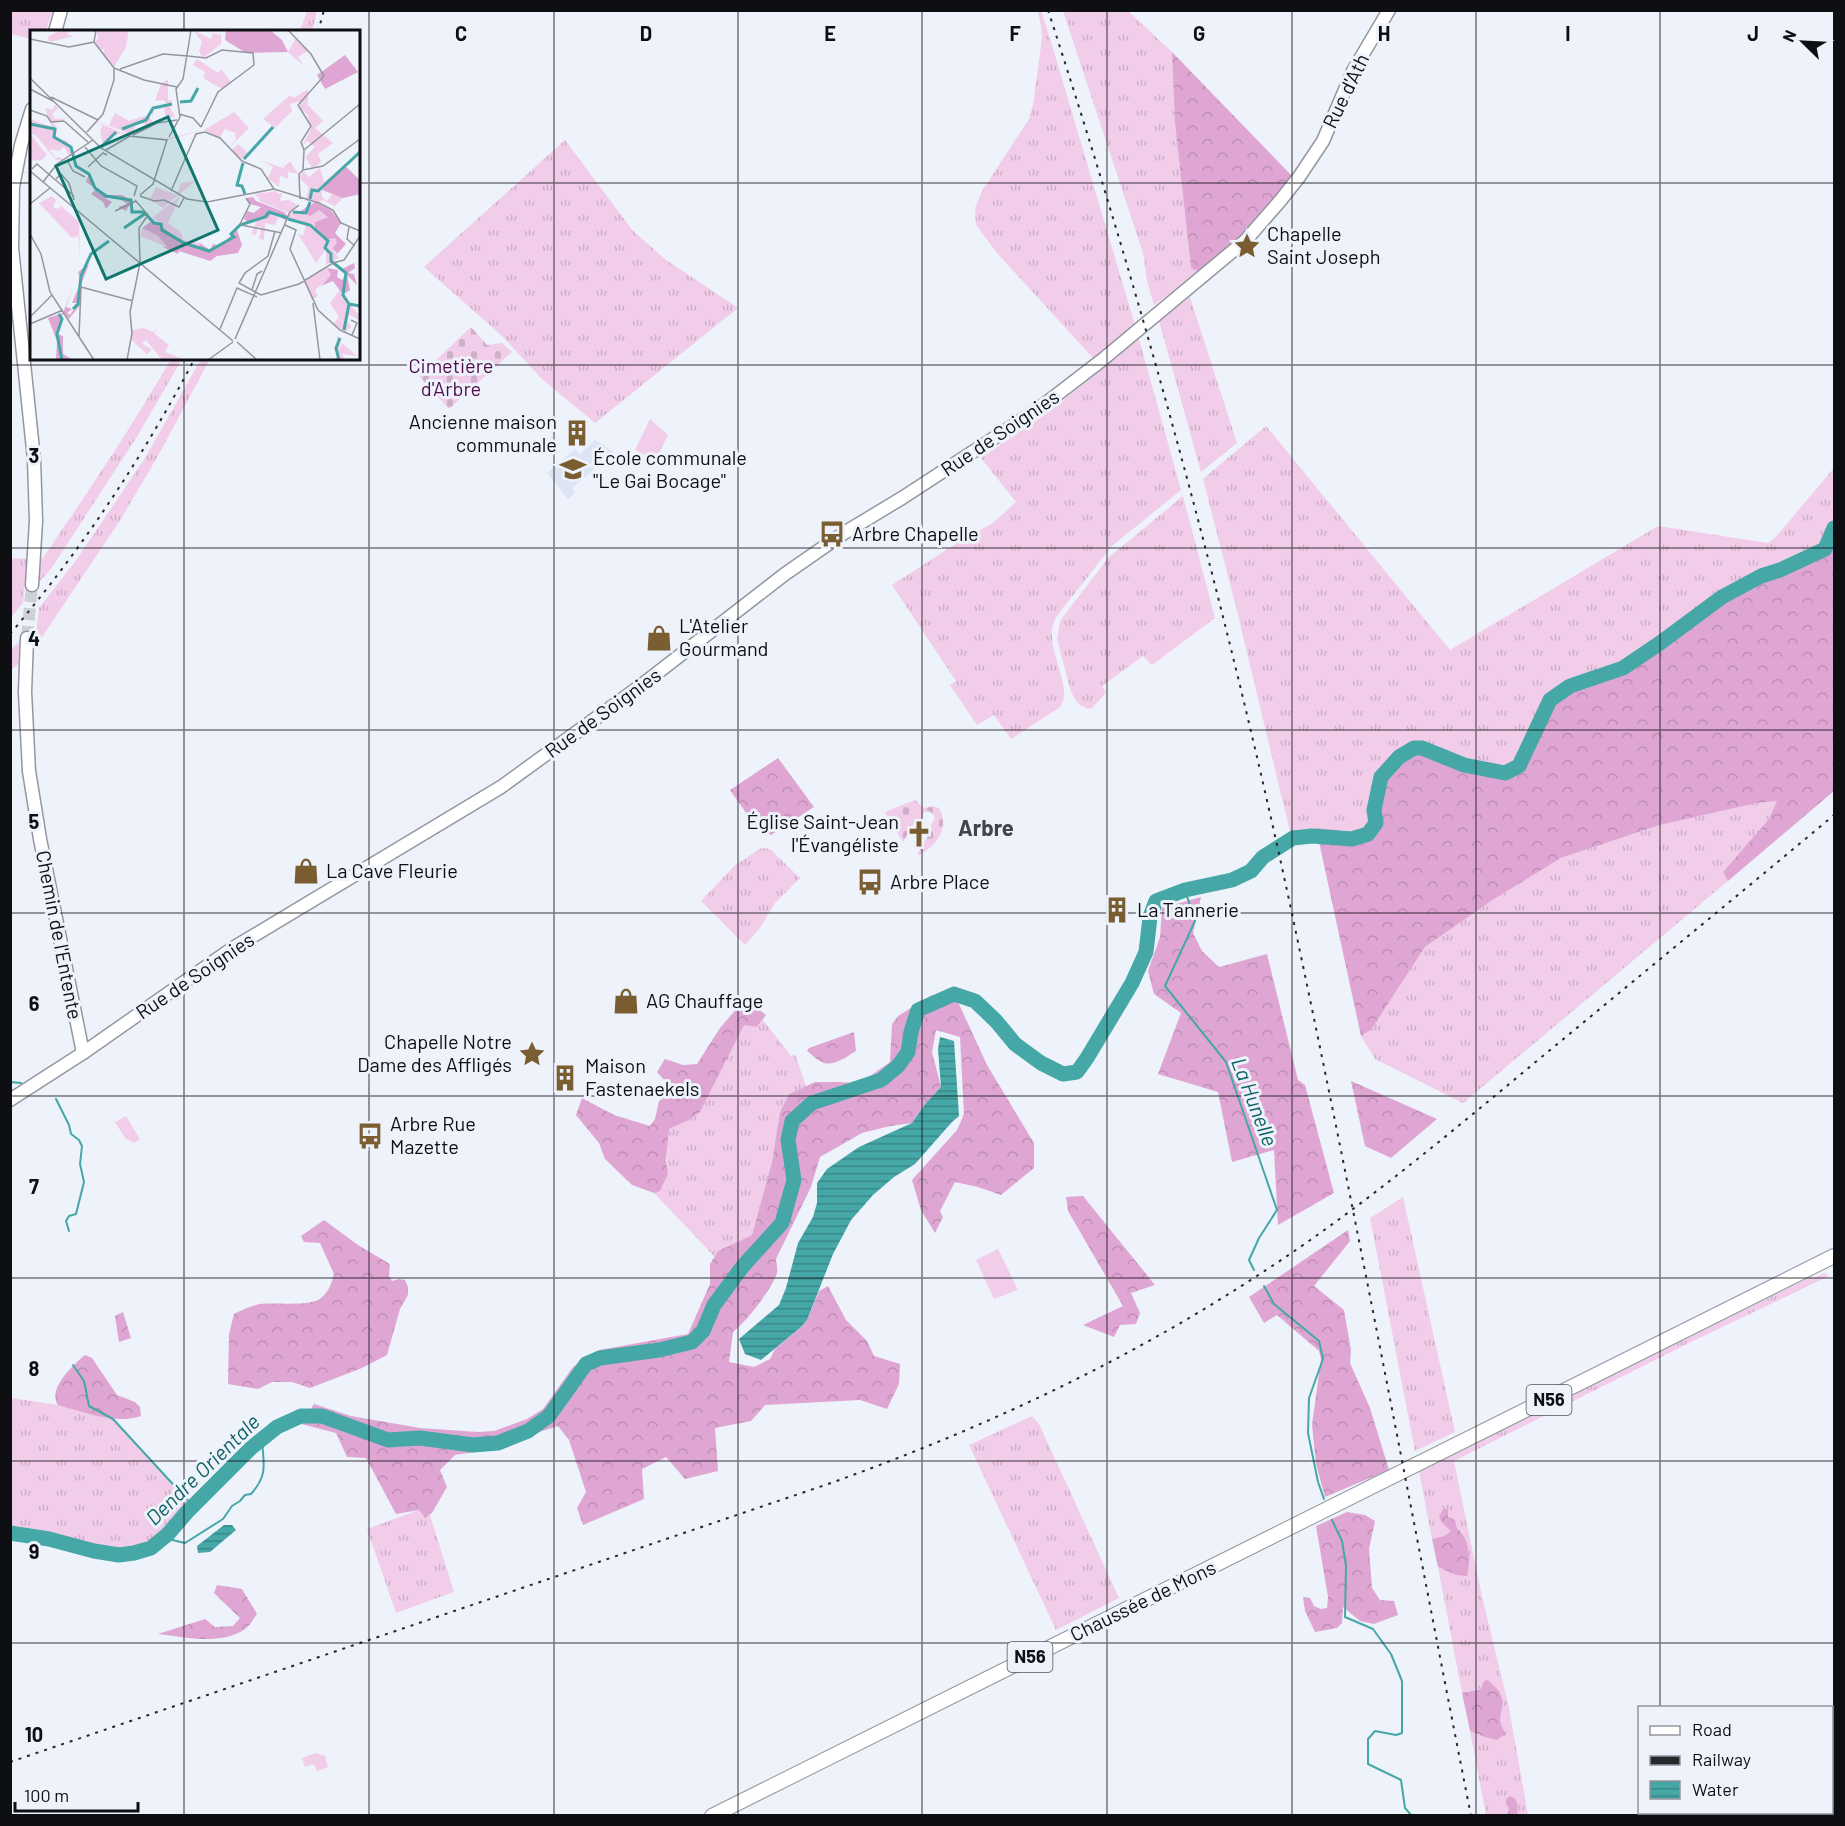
<svg xmlns="http://www.w3.org/2000/svg" width="1845" height="1826" viewBox="0 0 1845 1826" font-family="Barlow,sans-serif">
  <style>
    .built { fill: #dde5f5 }
    .grass { fill: url(#grass-tufts) }
    .forest { fill: url(#forest-crowns) }
    .cemetery { fill: url(#cemetery-stones) }
    .green { fill: #f2cdea }
    .water { fill: url(#water-rules) }
    .lines { fill: none; stroke-linecap: round; stroke-linejoin: round }
    .stream { stroke: #46a7a7; stroke-width: 2 }
    .river { stroke: #46a7a7; stroke-width: 15 }
    .secondary-tunnel { stroke: #ccd0d8; stroke-width: 12; stroke-dasharray: 12 6; stroke-linecap: butt }
    .secondary-casing { stroke: #9397a0; stroke-width: 15 }
    .primary-casing { stroke: #9397a0; stroke-width: 16 }
    .secondary { stroke: #fff; stroke-width: 12 }
    .primary { stroke: #fff; stroke-width: 14 }
    .rail { stroke: #27282c; stroke-width: 2; stroke-dasharray: 3 6; stroke-linecap: butt }
    .grid { fill: none; stroke: #0e0f12; stroke-width: 1.5; stroke-opacity: 0.55 }
    .labels { text-anchor: middle; stroke-width: 6; stroke-linejoin: round; paint-order: stroke }
    .shield { fill: #edf2fb; stroke: #515358; stroke-width: 1.5 }
    .shield-label { font-size: 18px; font-weight: bold; fill: #0e0f12 }
    .street-label { font-size: 20px; fill: #0e0f12; stroke: #edf2fb }
    .poi-label { font-size: 20px; fill: #0e0f12; stroke: #edf2fb; text-anchor: start }
    .park-label { font-size: 20px; fill: #500d49; stroke: #edf2fb }
    .water-label { font-size: 21px; font-style: italic; fill: #106262; stroke: #edf2fb }
    .quarter-label { font-size: 22px; font-weight: bold; fill: #40444b; stroke: #edf2fb }
    .inset-river { fill: none; stroke: #46a7a7; stroke-width: 3 }
    .inset-road { fill: none; stroke: #94979e; stroke-width: 1.5 }
    .view { fill: #0f766e; fill-opacity: 0.15; stroke: #0f766e; stroke-width: 3 }
    .inset-edge { fill: none; stroke: #0e0f12; stroke-width: 3 }
    .grid-label { font-size: 20px; text-anchor: middle; font-weight: bold; fill: #0e0f12; stroke: #edf2fb; stroke-width: 6; stroke-linejoin: round; paint-order: stroke }
  </style>
  <defs>
    <pattern id="grass-tufts" width="24" height="20" patternUnits="userSpaceOnUse" patternTransform="scale(1.5)"><rect width="24" height="20" fill="#f2cdea"/><path d="M3 7l-1-3M5 7V3M7 7l1-3M15 17l-1-3M17 17v-4M19 17l1-3" fill="none" stroke="#ceafc8"/></pattern>
    <pattern id="forest-crowns" width="20" height="18" patternUnits="userSpaceOnUse" patternTransform="scale(1.5)"><rect width="20" height="18" fill="#dfa6d4"/><path d="M2 6a3 3 0 1 1 6 0M12 15a3 3 0 1 1 6 0" fill="none" stroke="#be8eb5"/></pattern>
    <pattern id="cemetery-stones" width="16" height="16" patternUnits="userSpaceOnUse" patternTransform="scale(1.5)"><rect width="16" height="16" fill="#f2cdea"/><path d="M2 7V4a2 2 0 0 1 4 0v3zM10 15v-3a2 2 0 0 1 4 0v3z" fill="#ceafc8"/></pattern>
    <pattern id="water-rules" width="6" height="5" patternUnits="userSpaceOnUse" patternTransform="scale(1.5)"><rect width="6" height="5" fill="#46a7a7"/><path d="M0 2.5h6" fill="none" stroke="#398687"/></pattern>
  </defs>
  <rect width="100%" height="100%" fill="#edf2fb"/>
  <path class="built" d="M595,440L614,452L572,488L575,493L568,499L547,473L575,449L580,454Z"/>
  <g class="grass">
    <path d="M11,10H52V11L46,31L32,32L31,39L11,34Z"/>
    <path d="M1065,10L1128,11L1172,52L1175,123L1191,267L1200,272L1154,305L1147,281L1143,253L1063,11Z"/>
    <path d="M307,11H317L312,31H300Z"/>
    <path d="M1038,11H1041L1049,35L1135,325L1093,358L997,253L976,225L975,208L982,191L1029,119L1033,105L1042,38L1041,26Z"/>
    <path d="M565,140L633,231L666,260L738,308L595,423L542,379L502,336L424,267Z"/>
    <path d="M1190,297L1237,443L1201,472L1159,321Z"/>
    <path d="M1139,339L1181,490L1112,546L1056,617C1040,647 1077,687 1059,708L1011,739L994,715L977,725L950,685L956,681L892,585L954,545L993,523L1016,502L981,458L1049,412Z"/>
    <path d="M171,359H182L138,435L51,569L39,582L40,559L43,558C87,493 132,427 171,359Z"/>
    <path d="M201,359H210L159,454L121,519L36,646L32,645V634L36,633L39,608L77,559L145,458Z"/>
    <path d="M1266,426L1450,650L1658,526L1768,543L1775,538L1834,468V521L1824,548L1779,568L1760,575L1721,595L1622,667L1570,685L1549,700L1518,765L1505,772L1465,763L1422,746L1407,745L1377,778L1371,791L1374,822L1367,832L1349,837L1337,830L1316,829L1317,834L1291,836L1237,611L1203,479Z"/>
    <path d="M1183,496L1215,618L1152,665L1143,656L1102,686L1106,693L1092,708L1088,709L1078,704L1071,692L1057,639L1060,621L1108,558Z"/>
    <path d="M11,558L27,559L23,603L11,617Z"/>
    <path d="M23,639V660L11,670V649Z"/>
    <path d="M1778,801L1769,819L1723,872L1728,881L1463,1103L1375,1059L1361,1036L1371,1030L1425,947L1494,899L1561,858L1660,825L1757,803Z"/>
    <path d="M761,848L770,849L800,878L775,903L760,928L745,945L701,901L734,866Z"/>
    <path d="M763,1020L791,1056L795,1054L806,1086L789,1094L780,1112L772,1162L752,1235L718,1251L715,1257L654,1193C668,1186 666,1172 667,1159C667,1149 668,1139 669,1129L689,1120L700,1112L744,1024L757,1027Z"/>
    <path d="M1403,1197L1455,1432L1415,1451L1370,1218Z"/>
    <path d="M1824,1273L1829,1276L1691,1342L1454,1461L1481,1592L1509,1708L1528,1815H1518L1517,1808H1510L1507,1815H1486L1470,1731L1485,1737L1500,1721L1503,1701L1481,1689L1462,1693L1438,1567L1456,1575L1463,1533L1447,1517L1448,1510L1443,1509L1442,1523L1452,1531L1444,1536L1432,1539L1419,1471L1811,1277L1814,1278Z"/>
    <path d="M11,1398L58,1405L113,1418L193,1506C179,1520 168,1540 150,1548C117,1562 83,1547 51,1539C38,1536 24,1534 11,1532Z"/>
    <path d="M1032,1416L1039,1424L1119,1598L1056,1630L969,1445Z"/>
    <path d="M419,1510L425,1518L430,1515L454,1592L396,1613L367,1529Z"/>
  </g>
  <g class="forest">
    <path d="M1172,52L1293,177L1242,238L1200,272L1191,268L1175,123Z"/>
    <path d="M1834,528V791L1728,881L1723,872L1769,819L1777,801L1757,803L1660,825L1561,858L1494,899L1425,947L1371,1030L1361,1036L1316,828L1337,830L1352,839L1368,834L1376,822L1371,791L1377,778L1400,752H1426L1462,766L1465,765L1505,773L1518,766L1550,700L1570,686L1623,668L1660,643L1722,597L1761,576L1780,570L1825,549Z"/>
    <path d="M778,758L814,807L771,835L756,827L730,790Z"/>
    <path d="M1201,897L1193,933L1202,951L1219,967L1267,954L1298,1080L1305,1085L1334,1193L1278,1225L1274,1150L1232,1162L1218,1092L1158,1074L1181,1013L1154,994L1148,971L1160,937L1162,908Z"/>
    <path d="M932,995L958,1002L987,1065L1034,1143V1168L1001,1195L978,1187L955,1182L940,1211L943,1217L935,1233L921,1210L912,1180L957,1130L964,1114L960,1037L936,1030L932,1052L941,1087L926,1103L912,1123L890,1126L862,1133L820,1157L811,1187L776,1259C776,1263 778,1269 777,1273C772,1289 746,1322 733,1332L729,1362L754,1367L770,1359L775,1349L801,1327L807,1320L819,1291L828,1286L846,1320L867,1341L874,1356L900,1364L899,1384L887,1409L860,1400L765,1405L751,1421L715,1428L718,1471L685,1479L666,1457L642,1469L644,1499L583,1525L577,1508L586,1492L569,1440L558,1426L533,1434L508,1447L455,1455L440,1470L447,1487L432,1513L425,1518L419,1510L396,1514L366,1458L347,1457L336,1433L301,1424L314,1404L351,1416L420,1428L478,1432L494,1431L527,1419L543,1409L573,1367L599,1350L688,1334L710,1284V1264L718,1251L752,1235L772,1162L780,1112L789,1094L815,1082H840L852,1083L863,1081L890,1062L892,1024L898,1016Z"/>
    <path d="M745,999L766,1015L757,1027L744,1025L700,1112L689,1120L669,1129L666,1161L668,1174L660,1191L654,1193L632,1185L605,1159L599,1143L576,1115L582,1098L614,1115L650,1126L655,1119L659,1101L673,1090L657,1072L665,1059L683,1065L697,1064L720,1028Z"/>
    <path d="M854,1032L856,1051C848,1056 834,1066 824,1063C818,1061 812,1055 807,1051L809,1048Z"/>
    <path d="M1351,1081L1437,1119L1391,1158L1365,1146Z"/>
    <path d="M1083,1196L1155,1285L1131,1293L1140,1313L1136,1324L1120,1325L1114,1337L1083,1325L1123,1306L1068,1211L1066,1197Z"/>
    <path d="M324,1220L358,1245L390,1264L389,1276L392,1281L399,1279L405,1280L408,1287V1295L400,1309L387,1355L362,1368L310,1388L292,1382H272L258,1389L228,1384L229,1334L234,1314C243,1309 250,1306 260,1304C275,1302 310,1307 321,1298C329,1292 332,1282 334,1274L320,1243L304,1242L301,1236Z"/>
    <path d="M1348,1230L1350,1241L1314,1286L1344,1310L1351,1350L1350,1363L1370,1408L1389,1470L1325,1497L1316,1464L1312,1425L1321,1359L1319,1351L1277,1315L1264,1323L1249,1297Z"/>
    <path d="M123,1312L131,1338L119,1342L115,1316Z"/>
    <path d="M85,1355L92,1358L117,1395L135,1402L140,1407L141,1416C114,1425 85,1412 58,1405C47,1389 73,1365 85,1355Z"/>
    <path d="M1443,1509H1448V1517L1455,1520L1457,1528C1470,1538 1471,1561 1467,1576L1456,1575L1438,1567L1432,1539L1444,1536L1451,1531L1442,1523L1439,1517Z"/>
    <path d="M1347,1512L1365,1515L1375,1521L1369,1549L1372,1588L1380,1600L1394,1601L1398,1615L1374,1624L1360,1621L1343,1607L1342,1623L1337,1628L1315,1632L1305,1611L1303,1597L1310,1598L1314,1606L1321,1609L1327,1608L1328,1597L1316,1526Z"/>
    <path d="M217,1585L242,1589L257,1614C253,1619 250,1626 245,1629C220,1646 186,1637 158,1634L205,1619L215,1627L233,1626L240,1618L214,1593Z"/>
    <path d="M1488,1680L1499,1691L1503,1701L1500,1721L1505,1734L1497,1740L1485,1737L1470,1731L1462,1693L1481,1689L1484,1681Z"/>
    <path d="M1510,1796C1520,1800 1517,1807 1518,1815H1507L1509,1808L1506,1804V1799Z"/>
  </g>
  <g class="cemetery">
    <path d="M471,327L487,345L502,343L512,352L449,409L419,376Z"/>
    <path d="M915,800L924,808L932,806L939,808C950,829 937,844 920,855H917L932,829L930,827L935,818L932,813L928,811L924,813L921,820L917,818L903,842L885,812Z"/>
  </g>
  <g class="green">
    <path d="M650,419L668,435L656,460L635,450Z"/>
    <path d="M126,1116L140,1139L134,1143L125,1138L115,1122Z"/>
    <path d="M998,1249L1018,1290L994,1299L976,1260Z"/>
    <path d="M315,1753L325,1756L328,1767L317,1771L314,1764L305,1767L302,1758Z"/>
  </g>
  <g class="water">
    <path d="M940,1037L954,1041L959,1116L952,1122L915,1164L894,1177L873,1195L851,1220L833,1254L807,1320L801,1327L761,1360L745,1354L739,1339L779,1305L786,1288L798,1243L813,1217L817,1203V1183L827,1169L859,1147L912,1123L926,1103L941,1087L938,1049Z"/>
    <path d="M224,1525H232L236,1530L210,1552L198,1553L197,1546Z"/>
  </g>
  <g class="lines">
    <g class="stream">
      <path d="M1185,890L1195,921L1165,986L1226,1062L1277,1210L1259,1238L1249,1260L1254,1270"/>
      <path d="M10,1082L21,1083"/>
      <path d="M56,1099L69,1125L71,1134L79,1140L82,1146L80,1164L84,1182L76,1214L69,1216L66,1221L69,1231"/>
      <path d="M1264,1286L1274,1304L1319,1341L1323,1359L1309,1398L1308,1433L1318,1482L1324,1499"/>
      <path d="M73,1365L84,1381L89,1406L113,1419L193,1506"/>
      <path d="M1332,1520L1342,1541L1346,1566L1345,1617L1373,1629L1391,1654L1402,1681V1733L1396,1735L1375,1731L1368,1739V1764L1401,1780L1405,1808L1412,1816"/>
      <path d="M164,1538L185,1543L223,1519L232,1506L240,1501L245,1495L251,1494C269,1474 263,1463 262,1439"/>
    </g>
    <path class="river" d="M10,1533L49,1539L94,1551L119,1555L134,1553L151,1548L168,1534L187,1512L251,1448L277,1427L301,1416H322L388,1440L420,1438L473,1445L498,1443L528,1431L549,1416L586,1364L600,1358L659,1350L692,1342L703,1331L714,1305L743,1266L782,1223L794,1180L788,1140L792,1121L812,1103L881,1080L898,1066L908,1052L911,1032L918,1010L954,994L975,1001L996,1021L1015,1044L1041,1063L1063,1074L1077,1072L1087,1058L1132,983L1146,952L1150,917L1156,901L1185,890L1232,880L1251,871L1263,857L1293,838L1312,836L1352,839L1368,834L1376,823L1374,810L1381,777L1399,757L1414,748H1422L1464,765L1505,773L1519,766L1550,700L1570,686L1623,668L1660,643L1722,597L1761,576L1780,570L1825,549L1834,528"/>
    <path class="secondary-tunnel" d="M27,638L32,585"/>
    <g class="secondary-casing">
      <g id="secondary">
        <path d="M55,32L61,10"/>
        <path d="M32,109L21,145L13,187L12,248L34,459L36,521L32,585"/>
        <path d="M27,638L25,692L29,771L40,839L83,1053"/>
        <path d="M10,1100L83,1053L233,948L501,787L643,684L785,574L844,533L902,498L1037,410L1102,360L1246,240L1280,201L1299,177L1323,141L1353,71L1389,10"/>
      </g>
    </g>
    <g class="primary-casing">
      <path id="primary" d="M712,1816L1834,1256"/>
    </g>
    <use href="#secondary" class="secondary"/>
    <use href="#primary" class="primary"/>
    <g class="rail">
      <path d="M1048,10C1148,318 1233,631 1299,947C1360,1235 1414,1526 1471,1816"/>
      <path d="M318,32L324,10"/>
      <path d="M10,634C82,549 143,457 195,358"/>
      <path d="M10,1762L831,1483C984,1428 1126,1362 1263,1272C1360,1209 1449,1134 1538,1060C1637,978 1736,897 1834,815"/>
    </g>
  </g>
  <path class="grid" d="M184,10V32M369,10V1816M554,10V1816M738,10V1816M922,10V1816M1107,10V1816M1292,10V1816M1476,10V1816M1660,10V1708M10,183H32M358,183H1834M184,358V1816M10,365H1834M10,548H1834M10,730H1834M10,913H1834M10,1096H1834M10,1278H1834M10,1461H1834M10,1643H1834M1660,1812V1816"/>
  <defs>
    <g id="sight-bare" transform="scale(2.07)"><path d="M0-6L1.8-2.2L6-1.7L2.9 1.2L3.7 5.4L0 3.3L-3.7 5.4L-2.9 1.2L-6-1.7L-1.8-2.2Z" fill="#7a5e31" stroke="#edf2fb" stroke-width="2.5" paint-order="stroke"/></g>
    <g id="building-bare" transform="scale(2.07)"><path d="M-4-6H4V6H1V3H-1V6H-4ZM-2.5-4.3h1.7v1.8h-1.7ZM.8-4.3h1.7v1.8H.8ZM-2.5-1h1.7V.8h-1.7ZM.8-1h1.7V.8H.8Z" fill="#7a5e31" stroke="#edf2fb" stroke-width="2.5" paint-order="stroke"/></g>
    <g id="school-bare" transform="scale(2.07)"><path d="M0-5L7-2L0 1L-7-2ZM-4 1L0 2.5L4 1V4Q0 6-4 4Z" fill="#7a5e31" stroke="#edf2fb" stroke-width="2.5" paint-order="stroke"/></g>
    <g id="bus-bare" transform="scale(2.07)"><path d="M-5-6H5V4H4V6H2V4H-2V6H-4V4H-5ZM-3.5-4V0h7V-4ZM-3.5 1.2v1.5H-2V1.2ZM2 1.2v1.5H3.5V1.2Z" fill="#7a5e31" stroke="#edf2fb" stroke-width="2.5" paint-order="stroke"/></g>
    <g id="shop-bare" transform="scale(2.07)"><path d="M-5-2.5h2.3a2.7 3.5 0 0 1 5.4 0H5L5.5 6h-11ZM-1.5-2.5h3a1.5 2.3 0 0 0-3 0Z" fill="#7a5e31" stroke="#edf2fb" stroke-width="2.5" paint-order="stroke"/></g>
    <g id="church-bare" transform="scale(2.07)"><path d="M-1.2-6h2.4v3.5h3.3v2.4h-3.3V6h-2.4V-.1h-3.3v-2.4h3.3Z" fill="#7a5e31" stroke="#edf2fb" stroke-width="2.5" paint-order="stroke"/></g>
  </defs>
  <g fill-rule="evenodd">
    <use href="#sight-bare" x="1247" y="246"/>
    <use href="#building-bare" x="577" y="433"/>
    <use href="#school-bare" x="573" y="469"/>
    <use href="#bus-bare" x="832" y="534"/>
    <use href="#shop-bare" x="659" y="638"/>
    <use href="#church-bare" x="919" y="834"/>
    <use href="#shop-bare" x="306" y="871"/>
    <use href="#bus-bare" x="870" y="882"/>
    <use href="#building-bare" x="1117" y="910"/>
    <use href="#shop-bare" x="626" y="1001"/>
    <use href="#sight-bare" x="532" y="1054"/>
    <use href="#building-bare" x="565" y="1078"/>
    <use href="#bus-bare" x="370" y="1136"/>
  </g>
  <g class="labels">
    <g class="shield">
      <rect x="1526.5" y="1385" width="45" height="30" rx="4.5"/>
      <rect x="1007.5" y="1642" width="45" height="30" rx="4.5"/>
    </g>
    <g class="shield-label">
      <text x="1549" y="1406">N56</text>
      <text x="1030" y="1663">N56</text>
    </g>
    <g class="street-label">
      <text transform="translate(1346 91) rotate(-64)" y="7">Rue d'Ath</text>
      <text transform="translate(1000 433) rotate(-34)" y="7">Rue de Soignies</text>
      <text transform="translate(603 713) rotate(-36)" y="7">Rue de Soignies</text>
      <text transform="translate(59 935) rotate(79)" y="7">Chemin de l'Entente</text>
      <text transform="translate(195 976) rotate(-34)" y="7">Rue de Soignies</text>
      <text transform="translate(1143 1601) rotate(-26)" y="7">Chaussée de Mons</text>
    </g>
    <g class="poi-label">
      <text x="1267" y="241">Chapelle<tspan x="1267" dy="23">Saint Joseph</tspan></text>
      <text x="557" y="429" text-anchor="end">Ancienne maison<tspan x="557" dy="23">communale</tspan></text>
      <text x="593" y="465">École communale<tspan x="593" dy="23">"Le Gai Bocage"</tspan></text>
      <text x="852" y="541">Arbre Chapelle</text>
      <text x="679" y="633">L'Atelier<tspan x="679" dy="23">Gourmand</tspan></text>
      <text x="899" y="829" text-anchor="end">Église Saint-Jean<tspan x="899" dy="23">l'Évangéliste</tspan></text>
      <text x="326" y="878">La Cave Fleurie</text>
      <text x="890" y="889">Arbre Place</text>
      <text x="1137" y="917">La Tannerie</text>
      <text x="646" y="1008">AG Chauffage</text>
      <text x="512" y="1049" text-anchor="end">Chapelle Notre<tspan x="512" dy="23">Dame des Affligés</tspan></text>
      <text x="585" y="1073">Maison<tspan x="585" dy="23">Fastenaekels</tspan></text>
      <text x="390" y="1131">Arbre Rue<tspan x="390" dy="23">Mazette</tspan></text>
    </g>
    <g class="park-label">
      <text x="451" y="373">Cimetière<tspan x="451" dy="23">d'Arbre</tspan></text>
    </g>
    <g class="water-label">
      <text transform="translate(1254 1102) rotate(69)" y="7">La Hunelle</text>
      <text transform="translate(203 1470) rotate(-44)" y="7">Dendre Orientale</text>
    </g>
    <g class="quarter-label">
      <text x="986" y="836">Arbre</text>
    </g>
  </g>
  <g transform="translate(30 30)">
    <rect width="330" height="330" fill="#edf2fb"/>
    <path d="M31,0H41L37,5L44,6L20,12L17,7ZM66,0H99L96,17L84,37L73,23L75,18L71,21L65,11L68,9ZM163,0L181,9L183,3L191,5V14L173,28L169,21L172,12ZM266,8L278,21L268,27L274,36L258,22ZM167,29L188,43L191,39L201,52L192,59L178,51L173,47L175,42L163,35ZM138,49V70H142L140,78L145,86L136,90L134,77L131,79H123L124,82L122,87V78L137,75L134,70L125,71L131,54ZM278,59V75L293,91L285,98L303,113L288,124L293,136L291,132L283,139L275,127L285,117L277,111L272,116L281,99L277,84L269,78L270,71L260,74L262,81L215,128L209,129L202,120L208,114L218,123L243,96L233,89L260,65L264,68ZM25,75L28,78L22,84L25,89L37,88L24,93L27,100L23,112L2,104L0,89L22,97L15,78L22,80ZM85,83L99,91L118,85L124,94L118,97L111,92L101,97H105L102,105L68,91L79,95ZM66,92L98,105L135,109L173,100L138,110L98,106L90,103L73,114L70,100L73,96ZM199,119L164,152L133,178L120,169L126,157L147,165L151,153L165,151ZM230,130L253,138L260,131L268,144L258,142V149L250,145L249,157L238,148L243,137ZM290,138L294,152L306,142L292,159V167L297,171L304,162L313,168L305,176L292,170L289,173L275,171L279,157L269,148L273,141L279,147ZM247,161V164L252,163L250,171L259,170L267,175L259,183L231,172L225,164ZM22,166L26,170L23,177L28,179L31,176L49,192L50,226L48,206L42,208L9,173ZM150,166L138,193L151,202L153,210L170,213V217L154,213L132,200L131,193L122,188ZM242,182L250,184L245,195L235,193L234,210L229,209L231,197L228,196L226,205L221,204L228,188L235,189ZM276,194L297,211L305,208L308,213L304,222L309,228L296,235V219L286,233L268,204L273,206ZM112,198L128,206L137,217L110,206ZM297,238L302,245L285,260L288,266L282,270L274,252ZM309,261L329,285V290L320,285L316,289L321,297L316,302L303,294L309,287L300,273ZM100,280L102,300L114,298L123,302L128,298L124,303L139,315L135,322L155,330H132L116,310L112,313L122,320L117,324L109,317L101,309ZM307,306L311,308L309,321L312,313L327,326L312,324L315,330H306Z" fill="#f2cdea"/>
    <path d="M196,0H240L252,10L258,22L216,23L195,10ZM315,25L328,42L295,59L287,45ZM330,122L319,134L315,136L330,150V164L313,168L292,160L306,142ZM59,144L64,156L75,165H92L102,171L96,181L88,177L97,174L89,168H75L82,172L76,179L73,172L61,164L66,159L56,152ZM223,167L226,171L254,182L258,186L257,191L242,183L237,189L230,187L219,193L214,189L217,181L224,183L231,177L220,174L217,168ZM285,172L301,180L311,193L305,203L316,214L307,224L303,218L307,213L305,208L297,210L285,199V192L298,187L288,183L278,187L277,182H269ZM123,190L154,213L169,217L170,213L180,220L183,214L190,216L207,200L212,215L208,223L187,226L180,231L149,221L148,224L131,216L137,217L128,206L112,198ZM324,233L325,238L318,243L324,244L327,255L317,245L320,260L313,265L303,251L291,256L301,245L297,238L308,240L307,247L312,250L316,244L312,239ZM59,234L49,260L50,275L39,289L35,284L30,285L33,289L28,304L33,306V324L43,330H26L27,311L18,288L33,283L43,257L36,277L42,279L37,283L40,285L48,273H42L51,251L48,242Z" fill="#dfa6d4"/>
    <path d="M204,82L219,98L199,118L206,109L205,103L195,99L189,108L174,100ZM3,102L23,111L25,108L37,111L43,124L39,126L34,117L29,121L20,119L25,128L30,127L33,130H26ZM0,104L17,125L12,130L0,131ZM289,180L298,187L285,192V199L258,189L261,181L277,182L279,187Z" fill="#f2cdea"/>
    <path class="inset-river" d="M150,72L161,71L168,58M0,94L25,99L24,107L41,117L46,136L59,144L65,158L76,166L101,170L102,182H114L124,193L131,194L132,200L154,213L179,221L204,207L201,204L210,195L235,187L239,182L258,188M92,99L116,90L123,78L142,74M72,116L86,102M214,129L243,97M213,133L207,155L212,156L215,164M280,169L282,160L288,161L330,122M263,182L276,183L280,172M258,189L280,195L298,211L295,218L301,224V231L316,243L313,265L319,274L330,276M94,198L116,183M43,279L48,274L51,246L61,224L79,211M29,284L32,289L27,304L32,330M314,300L319,274M309,330L306,318L310,308"/>
    <path class="inset-road" d="M258,0L281,24L294,46L268,75L281,96L271,112L274,120M0,9L39,17L64,12L66,0M158,26L176,28L192,20L223,23L224,35L188,62L171,97M84,38L114,50L147,57M90,39L133,24L158,26M0,48L71,118L157,169L177,172L244,159L289,173L303,180L311,193L330,201M0,59L23,71M21,67L68,90M0,80L17,86L21,92L34,91M149,84L163,88L171,97M34,91L59,113M57,102L73,84L84,50V38L64,12M175,102L190,108L212,131L231,139L244,159M103,105L127,93L147,90M98,106L137,110L123,154L110,165M139,107L150,87L146,59L153,49L161,0M55,117L71,136L107,156L104,166M76,120L100,106M37,130L43,141L55,147M58,137L73,123L77,125M2,139L7,134L44,166M273,140L274,120L330,74M273,140L293,136L330,109M0,141L203,311M26,149L31,144L39,153L44,170M13,152L27,134L63,110M141,161L166,104L175,102M110,166L124,171L134,170L149,177L154,168M270,169L269,144L273,140M0,174L20,158M85,181L106,171M210,194L220,174L216,168M211,195L252,203M255,195L266,200L260,219L288,280L310,300L330,309M319,197L317,209L325,216M245,201L238,226L215,243L209,253L231,265L269,254L303,233L314,230L330,206M0,204L11,224L20,262L64,330M222,260L227,244L232,241M283,273L290,330M0,287L22,265M321,290L327,293L322,305M0,294L33,280M190,299L207,258L227,267M49,307L51,257L103,271M205,309L260,182L269,175M207,312L227,330M97,330L102,303L100,282L110,233L109,198L118,185L105,170M178,330L203,312"/>
    <path class="view" d="M138,87L188,200L76,249L26,136Z"/>
    <rect width="330" height="330" class="inset-edge"/>
  </g>
  <g class="grid-label">
    <text x="461" y="41">C</text>
    <text x="646" y="41">D</text>
    <text x="830" y="41">E</text>
    <text x="1015" y="41">F</text>
    <text x="1199" y="41">G</text>
    <text x="1384" y="41">H</text>
    <text x="1568" y="41">I</text>
    <text x="1753" y="41">J</text>
    <text x="34" y="463">3</text>
    <text x="34" y="646">4</text>
    <text x="34" y="829">5</text>
    <text x="34" y="1011">6</text>
    <text x="34" y="1194">7</text>
    <text x="34" y="1376">8</text>
    <text x="34" y="1559">9</text>
    <text x="34" y="1742">10</text>
  </g>
  <rect width="1845" height="1826" fill="none" stroke="#0e0f12" stroke-width="24"/>
  <rect x="1638" y="1706" width="195" height="108" fill="#edf2fb" stroke="#94979e" stroke-width="1.5"/>
  <rect x="1650" y="1726" width="30" height="9" fill="#ffffff" stroke="#94979e" stroke-width="1.5"/>
  <text x="1692" y="1736" font-size="18" fill="#0e0f12">Road</text>
  <rect x="1650" y="1756" width="30" height="9" fill="#27282c" stroke="#94979e" stroke-width="1.5"/>
  <text x="1692" y="1766" font-size="18" fill="#0e0f12">Railway</text>
  <rect x="1650" y="1781" width="30" height="18" fill="url(#water-rules)" stroke="#94979e" stroke-width="1.5"/>
  <text x="1692" y="1796" font-size="18" fill="#0e0f12">Water</text>
  <g transform="translate(1803 42) rotate(294)" stroke="#edf2fb" stroke-width="4.5" paint-order="stroke">
  <path d="M0-4.5L10 22L0 15L-10 22Z" fill="#0e0f12"/>
  <text y="-9" font-size="16" font-weight="bold" text-anchor="middle" fill="#0e0f12">N</text>
  </g>
  <path d="M15 1802v9h123v-9" fill="none" stroke="#0e0f12" stroke-width="3"/>
  <text x="24" y="1802" font-size="18" fill="#0e0f12" stroke="#edf2fb" stroke-width="4.5" paint-order="stroke">100 m</text>
</svg>
